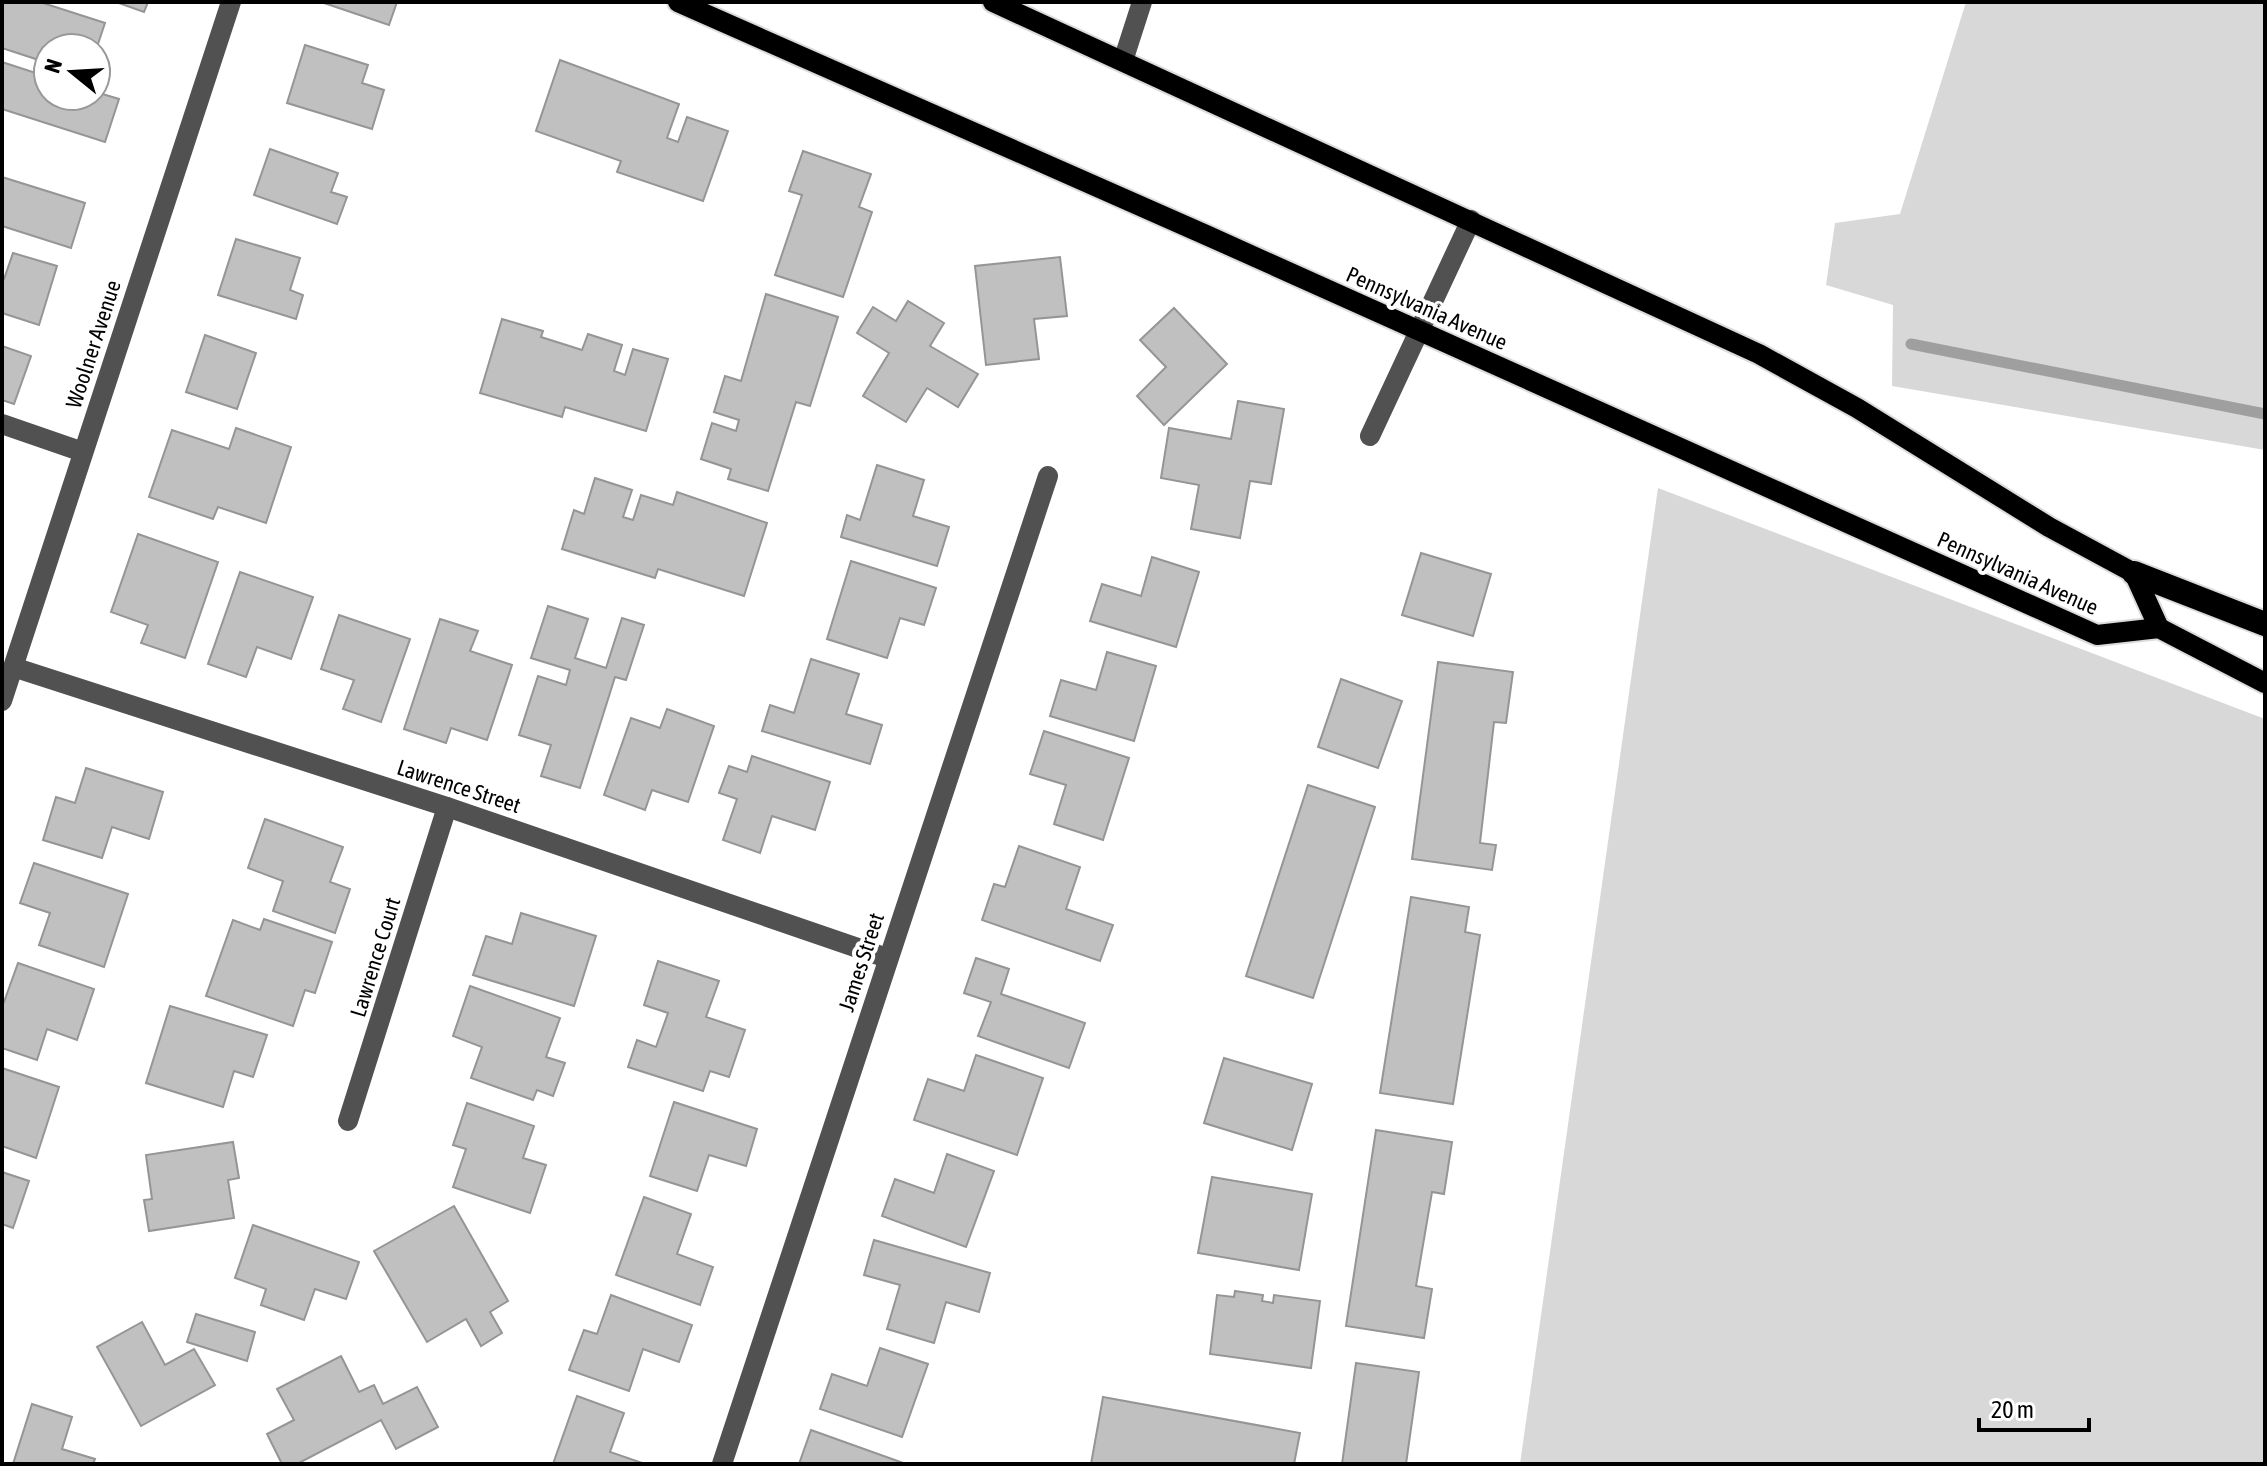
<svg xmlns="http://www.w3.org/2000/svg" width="2267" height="1466" viewBox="0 0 2267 1466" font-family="'Asap Condensed',sans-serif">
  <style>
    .green { fill: #d8d8d8 }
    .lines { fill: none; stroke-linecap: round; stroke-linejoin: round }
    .stream { stroke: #9f9f9f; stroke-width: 11 }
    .building { fill: #c0c0c0; stroke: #959595; stroke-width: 2 }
    .major-casing { stroke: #dbdbdb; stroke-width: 24 }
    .highway-casing { stroke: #dbdbdb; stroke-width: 28 }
    .minor { stroke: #515151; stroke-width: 20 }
    .major { stroke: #000; stroke-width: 20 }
    .highway { stroke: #000; stroke-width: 24 }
    .labels { text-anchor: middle; stroke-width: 8; stroke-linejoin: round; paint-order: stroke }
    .street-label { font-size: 22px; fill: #000; stroke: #fff }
  </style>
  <rect width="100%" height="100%" fill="#fff"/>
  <g class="green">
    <path d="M1966,2H2265V450L1892,386L1893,305L1826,285L1835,223L1900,214Z"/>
    <path d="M1658,488L2265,719V1464H1520Z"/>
  </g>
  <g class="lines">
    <path class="stream" d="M1911,344L2265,414"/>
  </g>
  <g class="building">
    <path d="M2,2H40L105,23L96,50V48H48V63L2,48Z"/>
    <path d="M116,2H148L144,12Z"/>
    <path d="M321,2H397L389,25Z"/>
    <path d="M305,45L368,65L362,83L384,90L372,129L287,103Z"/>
    <path d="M560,60L679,104L667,138L678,142L687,117L728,131L703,201L617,172L621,161L536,131Z"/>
    <path d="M2,62L48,77V96H96V92L119,99L105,142L2,109Z"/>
    <path d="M270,149L338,173L331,192L347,197L337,224L254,195Z"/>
    <path d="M803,151L871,174L859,207L872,212L843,297L775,275L802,195L789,191Z"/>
    <path d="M2,177L85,203L71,248L2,226Z"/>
    <path d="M236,239L300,258L290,290L303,295L296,319L218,295Z"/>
    <path d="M13,253L57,266L39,325L2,313V278L4,279Z"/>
    <path d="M1060,257L1067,316L1034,319L1039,359L986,365L975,266Z"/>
    <path d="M766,294L838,317L810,406L796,402L768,491L728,479L731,469L701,459L712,423L736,431L739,420L714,412L725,376L741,381Z"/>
    <path d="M908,301L944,323L930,346L978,374L958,407L927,388L906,422L863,396L889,353L857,333L873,307L896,321Z"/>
    <path d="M1174,308L1227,364L1164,425L1137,396L1166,367L1140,340Z"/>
    <path d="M502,319L543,331L541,337L582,350L588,334L622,345L614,371L625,375L633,349L668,359L646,431L565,407L562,417L480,393Z"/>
    <path d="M205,335L256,353L237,409L186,392Z"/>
    <path d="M2,346L31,356L14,404L2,400Z"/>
    <path d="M1238,401L1284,409L1271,484L1250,481L1240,538L1191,529L1199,485L1161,478L1169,428L1231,439Z"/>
    <path d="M236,428L291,447L266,523L218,507L213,519L149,497L172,430L229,449Z"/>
    <path d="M877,465L924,480L913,516L949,527L937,566L841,537L847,515L860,520Z"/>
    <path d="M595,478L632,490L623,517L633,520L641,495L673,505L677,492L767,523L744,596L658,569L655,578L562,549L574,510L584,514Z"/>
    <path d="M138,534L218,562L185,658L141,643L148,625L111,612Z"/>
    <path d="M1421,553L1491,574L1473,636L1402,615Z"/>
    <path d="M1152,557L1199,572L1176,647L1090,621L1102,584L1141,596Z"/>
    <path d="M851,561L936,588L924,625L900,618L887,658L827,639Z"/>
    <path d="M240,572L313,597L291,659L257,647L246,677L208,664Z"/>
    <path d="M548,606L588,619L575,658L606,668L622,618L644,625L626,680L615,677L580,788L541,776L551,745L519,735L538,676L566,685L570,670L531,658Z"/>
    <path d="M339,615L410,639L381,722L343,709L354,680L321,669Z"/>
    <path d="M440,619L478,631L470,651L512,665L487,740L451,728L446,743L404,729Z"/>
    <path d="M1107,652L1156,666L1134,741L1050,716L1061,680L1096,690Z"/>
    <path d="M811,659L859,674L846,714L882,725L870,764L762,731L770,705L794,713Z"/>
    <path d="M1438,662L1513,672L1506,723L1494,722L1480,843L1496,845L1492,870L1412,859Z"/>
    <path d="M1341,679L1402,701L1378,768L1318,747Z"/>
    <path d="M667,709L714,726L688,802L652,790L645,810L604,795L631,718L660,728Z"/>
    <path d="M1044,731L1129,758L1103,840L1054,824L1066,785L1030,774Z"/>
    <path d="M752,756L830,782L815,830L772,816L760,853L723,840L737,799L719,793L729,766L747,772Z"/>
    <path d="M86,768L163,792L149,839L112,827L102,858L43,840L56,797L75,803Z"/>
    <path d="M1308,785L1375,807L1313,998L1246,976Z"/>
    <path d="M265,819L343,847L330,882L350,889L335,933L273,911L283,881L248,868Z"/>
    <path d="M1019,846L1080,867L1066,909L1113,925L1100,961L982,920L994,884L1005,887Z"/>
    <path d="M34,863L128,894L104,967L39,945L50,913L20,903Z"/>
    <path d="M1411,897L1469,907L1465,932L1480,935L1453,1104L1380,1093Z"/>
    <path d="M521,913L596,936L574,1006L473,975L486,936L512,944Z"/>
    <path d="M264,919L332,942L315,993L305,990L293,1026L206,996L233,920L260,930Z"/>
    <path d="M976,958L1009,969L1001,994L1085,1023L1069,1068L978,1036L991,1002L964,993Z"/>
    <path d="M658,961L719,981L706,1017L745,1030L729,1077L710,1071L703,1091L628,1067L637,1040L656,1047L668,1013L644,1005Z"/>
    <path d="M18,963L94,989L77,1040L47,1029L37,1060L2,1048V1002H4Z"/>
    <path d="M470,986L560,1018L546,1057L565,1063L553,1096L537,1090L533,1100L471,1078L482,1047L453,1036Z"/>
    <path d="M170,1006L267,1035L253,1077L234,1071L223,1107L146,1083Z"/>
    <path d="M976,1055L1043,1078L1017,1155L914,1120L928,1079L964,1091Z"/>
    <path d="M1224,1058L1312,1084L1292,1150L1204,1123Z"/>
    <path d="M2,1068L59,1087L36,1158L2,1146Z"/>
    <path d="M674,1102L757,1129L746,1166L709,1155L697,1191L650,1176Z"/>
    <path d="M467,1103L534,1126L523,1158L546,1165L530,1213L453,1187L466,1149L453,1145Z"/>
    <path d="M1376,1130L1452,1142L1444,1194L1432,1192L1416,1286L1432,1289L1424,1338L1346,1326Z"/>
    <path d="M233,1142L239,1178L228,1180L234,1218L149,1231L144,1200L152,1199L146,1155Z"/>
    <path d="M947,1154L994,1171L966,1247L882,1216L895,1179L934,1193Z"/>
    <path d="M2,1172L29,1181L13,1228L2,1224Z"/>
    <path d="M1212,1177L1312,1194L1299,1270L1198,1253Z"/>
    <path d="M644,1197L691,1214L677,1254L713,1267L700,1305L616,1275Z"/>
    <path d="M454,1206L508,1301L490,1312L502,1333L481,1346L466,1319L427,1342L374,1251Z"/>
    <path d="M253,1225L359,1262L346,1299L315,1289L304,1320L261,1305L266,1289L235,1278Z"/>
    <path d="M874,1240L990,1273L979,1312L946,1302L934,1343L887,1329L900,1285L864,1275Z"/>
    <path d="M1235,1291L1263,1295L1262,1301L1273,1303L1274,1295L1320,1301L1311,1368L1210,1354L1217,1295L1234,1297Z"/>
    <path d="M611,1295L692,1325L679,1362L643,1349L629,1391L569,1370L584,1330L597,1334Z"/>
    <path d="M196,1314L255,1332L247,1361L187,1342Z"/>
    <path d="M142,1322L165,1365L194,1349L215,1385L141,1426L97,1347Z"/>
    <path d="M880,1348L928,1364L902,1437L820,1409L832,1374L867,1386Z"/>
    <path d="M341,1356L359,1392L374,1385L383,1404L417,1387L438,1427L396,1449L381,1420L297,1464H282L267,1434L294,1420L277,1389Z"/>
    <path d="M1356,1363L1419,1372L1406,1464H1342Z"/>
    <path d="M577,1396L624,1413L610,1452L645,1464H553Z"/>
    <path d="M1103,1397L1300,1433L1294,1464H1091Z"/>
    <path d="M32,1404L72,1417L62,1449L95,1459L93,1464H13Z"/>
    <path d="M811,1430L906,1464H799Z"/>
  </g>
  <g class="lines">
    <g class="major-casing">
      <g id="major">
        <path d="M678,2L1206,235L2097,635L2159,628L2265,683"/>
        <path d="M993,2L1759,354L1857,408L2049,527L2134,573L2159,628"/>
      </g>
    </g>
    <g class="highway-casing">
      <path id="highway" d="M2134,573L2265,624"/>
    </g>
    <g class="minor">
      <path d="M1123,61L1142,2"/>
      <path d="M2,424L83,452"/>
      <path d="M1370,436L1471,220"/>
      <path d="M13,667L447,807L887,958"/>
      <path d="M2,701L231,2"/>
      <path d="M348,1121L447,807"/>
      <path d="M722,1464L1048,476"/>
    </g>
    <use href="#major" class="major"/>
    <use href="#highway" class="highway"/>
  </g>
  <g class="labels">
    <g class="street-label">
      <text transform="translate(1427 308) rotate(24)" y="8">Pennsylvania Avenue</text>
      <text transform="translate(93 344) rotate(-72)" y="8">Woolner Avenue</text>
      <text transform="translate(2018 573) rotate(24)" y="8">Pennsylvania Avenue</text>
      <text transform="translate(459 786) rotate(18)" y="8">Lawrence Street</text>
      <text transform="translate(375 957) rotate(-73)" y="8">Lawrence Court</text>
      <text transform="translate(861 962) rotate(-72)" y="8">James Street</text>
    </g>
  </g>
  <rect width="2267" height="1466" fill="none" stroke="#000000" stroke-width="8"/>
  <g transform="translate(72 72) rotate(288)"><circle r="38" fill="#ffffff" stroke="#999999" stroke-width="2"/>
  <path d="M0-6L14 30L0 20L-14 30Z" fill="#000000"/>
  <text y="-12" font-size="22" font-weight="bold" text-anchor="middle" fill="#000000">N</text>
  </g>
  <path d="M1979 1418v12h110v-12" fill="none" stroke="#000000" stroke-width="4"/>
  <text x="1991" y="1418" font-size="24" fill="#000000" stroke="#ffffff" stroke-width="6" paint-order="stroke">20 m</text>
</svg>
